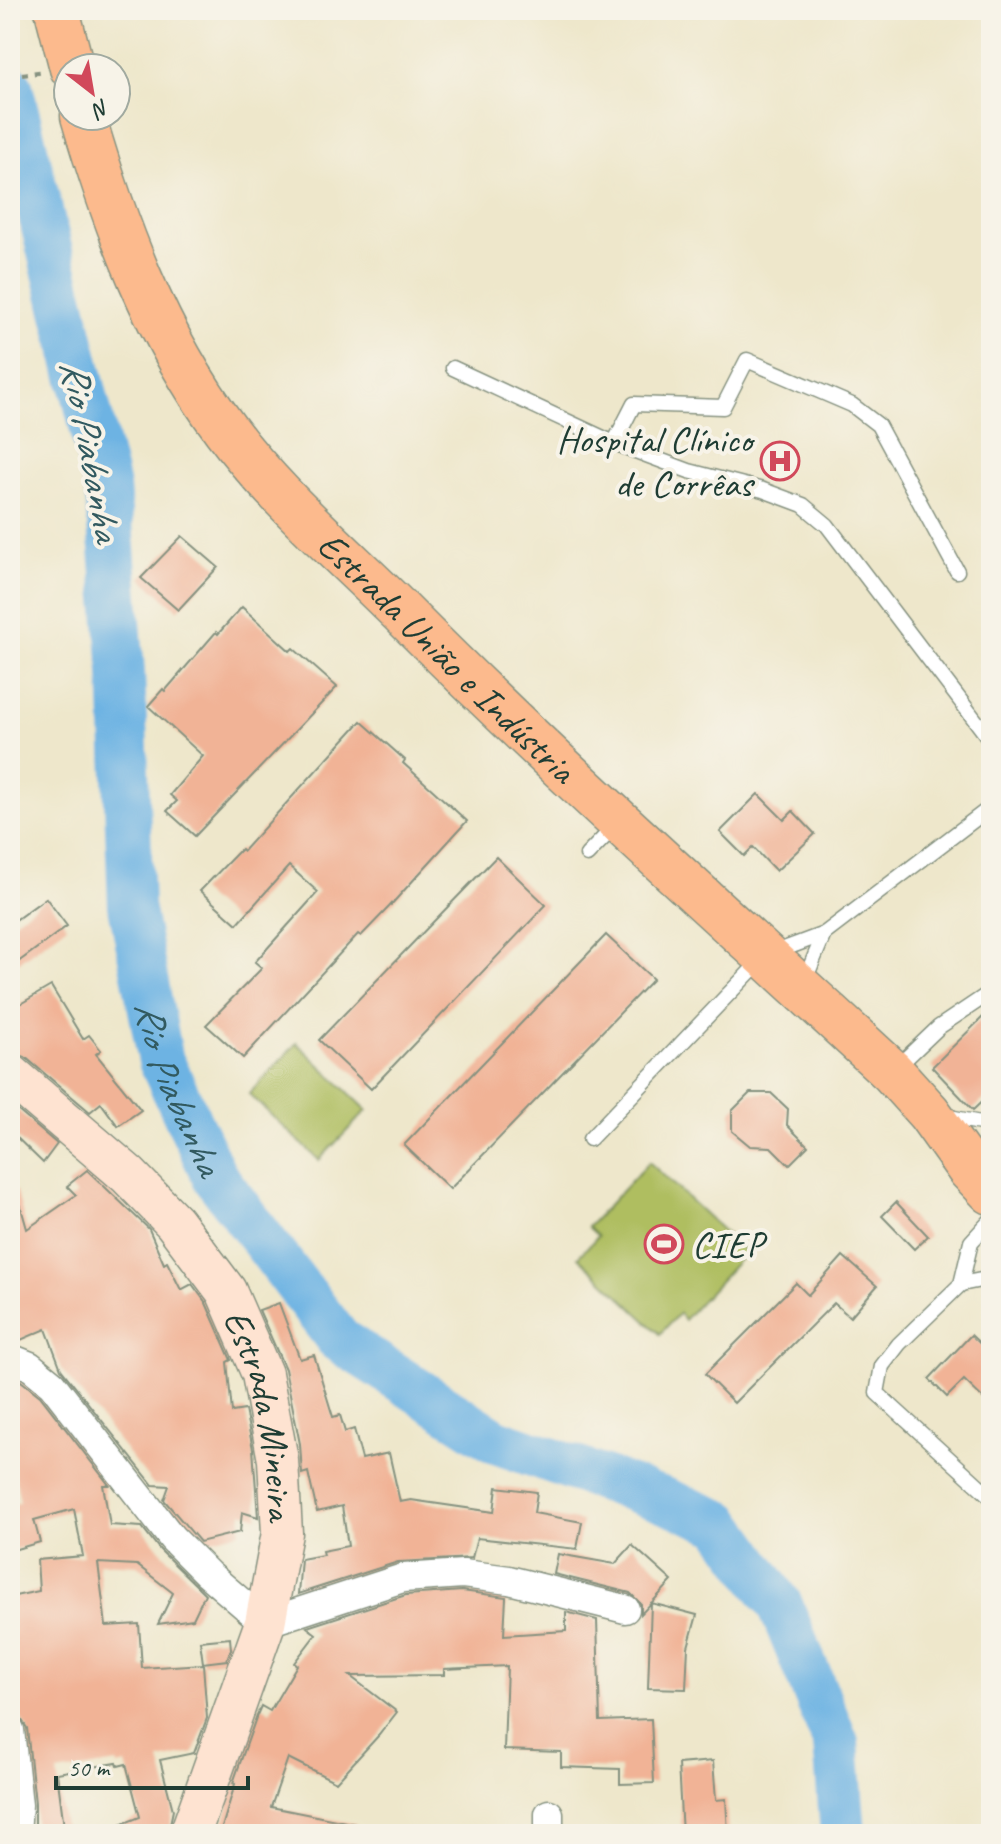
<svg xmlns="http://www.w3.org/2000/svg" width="1001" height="1844" viewBox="0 0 1001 1844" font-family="Caveat,sans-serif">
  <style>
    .garden { fill: #afbe60; stroke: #677e4a; stroke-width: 2 }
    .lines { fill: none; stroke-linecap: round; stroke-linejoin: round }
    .river { stroke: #6db3e3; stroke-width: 46 }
    .building { fill: #f1b396 }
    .lane-casing { stroke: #869280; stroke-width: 17 }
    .street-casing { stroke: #869280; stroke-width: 31 }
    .secondary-casing { stroke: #869280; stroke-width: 43 }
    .primary-casing { stroke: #869280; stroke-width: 47 }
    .path { stroke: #869280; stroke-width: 5; stroke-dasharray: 6 6; stroke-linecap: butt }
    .lane { stroke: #fff; stroke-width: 14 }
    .street { stroke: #fff; stroke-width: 28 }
    .secondary { stroke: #fee3d1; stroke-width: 40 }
    .primary { stroke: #fcba8d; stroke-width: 44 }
    .labels { text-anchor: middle; stroke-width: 8; stroke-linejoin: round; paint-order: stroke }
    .poi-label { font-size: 38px; fill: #1f3d34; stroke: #f7f3e8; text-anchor: end }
    .street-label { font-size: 38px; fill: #1f3d34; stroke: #f7f3e8 }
    .water-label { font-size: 40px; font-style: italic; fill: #325a60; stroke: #f7f3e8 }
  </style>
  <rect width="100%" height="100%" fill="#f7f3e8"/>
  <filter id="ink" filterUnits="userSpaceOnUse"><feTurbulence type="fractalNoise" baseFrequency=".0125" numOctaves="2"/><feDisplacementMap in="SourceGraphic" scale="16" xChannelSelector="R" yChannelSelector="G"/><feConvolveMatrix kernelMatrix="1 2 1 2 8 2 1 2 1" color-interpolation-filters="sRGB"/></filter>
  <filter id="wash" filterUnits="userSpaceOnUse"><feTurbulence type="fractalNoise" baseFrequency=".006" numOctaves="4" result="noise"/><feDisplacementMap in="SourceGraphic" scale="32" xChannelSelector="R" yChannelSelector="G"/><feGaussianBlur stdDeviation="1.8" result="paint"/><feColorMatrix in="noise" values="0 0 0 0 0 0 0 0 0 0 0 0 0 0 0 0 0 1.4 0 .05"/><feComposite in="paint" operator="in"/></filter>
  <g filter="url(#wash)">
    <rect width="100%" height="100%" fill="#eee7cb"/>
    <g class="garden">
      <path d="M297,1043L367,1110L319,1160L249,1094Z"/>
      <path d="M649,1162L746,1252L684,1320L679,1313L660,1334L578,1257L598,1236L588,1227Z"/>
    </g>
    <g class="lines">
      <path class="river" id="s1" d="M10,87L107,487L122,671L131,906L161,1061L215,1177L339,1340L496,1441L658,1498L721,1523L780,1605L836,1743L843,1834"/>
    </g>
    <g id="blocks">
      <g class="building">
        <path d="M182,536L218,567L178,610L141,578Z"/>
        <path d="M242,607L290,651L293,648L337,687L195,836L167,811L177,801L170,795L203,756L148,706L163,689L165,691L216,632L218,634Z"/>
        <path d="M361,721L405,760L403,763L467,821L389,907L361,936L358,934L243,1058L206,1025L262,968L255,962L318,892L289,866L237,924L200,891L241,849L243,851Z"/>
        <path d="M758,794L784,820L793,811L815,834L776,871L753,847L744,856L720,832Z"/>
        <path d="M496,857L546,905L371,1089L319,1040Z"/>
        <path d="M46,898L67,926L10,968V924Z"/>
        <path d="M606,935L653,979L450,1189L404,1145Z"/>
        <path d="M51,986L83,1039L89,1035L101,1050L96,1054L141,1110L118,1126L101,1103L90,1112L25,1057L10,1052V1010Z"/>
        <path d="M991,1009V1093L973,1110L932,1067Z"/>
        <path d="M750,1093H771L788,1109L787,1125L808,1146L789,1165L771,1147L750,1146L732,1131V1111Z"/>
        <path d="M10,1104L57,1144L43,1163L10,1131Z"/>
        <path d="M87,1170L149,1229L164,1264L167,1262L181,1290L192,1284L206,1303L231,1360L227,1362L232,1412L245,1410L253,1449L258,1517L242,1512L240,1532L200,1542L164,1500L169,1486L153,1485L61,1369L46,1329L16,1342L10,1341V1191L16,1190L27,1229L76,1195L67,1186Z"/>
        <path d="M896,1202L928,1236L914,1249L882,1216Z"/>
        <path d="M843,1256L877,1286L850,1317L834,1303L734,1403L705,1374L796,1283L808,1295Z"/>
        <path d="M279,1303L300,1359L314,1355L333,1417L340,1415L345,1432L354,1429L362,1459L389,1453L400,1502L411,1500L494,1512L497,1487L537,1492L534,1513L582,1522L577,1549L477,1538L472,1558L398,1562L298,1594L301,1559L323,1555L322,1551L348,1546L342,1506L317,1512L308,1472L302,1474L300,1444L285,1369L259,1310Z"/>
        <path d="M971,1335L991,1354V1406L964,1380L947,1397L929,1379Z"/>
        <path d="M12,1377L21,1381L40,1396L109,1485H103L110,1525L142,1527L160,1550L205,1594L193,1619L158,1624L173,1593L137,1565L98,1563L106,1626L139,1624L142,1668L203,1664L207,1718L194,1753L160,1760L173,1810L168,1834H102V1832L140,1817L126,1764L118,1766L117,1763L57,1773L64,1827L35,1833V1803L27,1728L20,1717L10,1676V1597L39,1591L37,1560L83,1556L74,1509L34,1520L40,1542L10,1551V1505L20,1502L10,1450V1383Z"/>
        <path d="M632,1545L672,1581L641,1614V1604L630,1593L554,1574L558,1554L615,1564Z"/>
        <path d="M462,1591L506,1597L504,1635L566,1631V1612L597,1620L600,1721L651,1719L654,1783L620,1784V1769L561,1767V1752L504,1750L507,1666L444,1669V1675L350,1676L397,1712L379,1735L336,1782L288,1758L271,1807L356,1824L355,1834H220L235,1784L233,1783L257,1715L261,1706L270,1711L297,1665L294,1663L316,1634L307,1627L406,1595Z"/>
        <path d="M651,1603L697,1615L688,1647L686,1689L648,1688Z"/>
        <path d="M230,1638L231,1649L227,1660L203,1663L200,1641Z"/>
        <path d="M713,1761L716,1800L726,1799L728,1834H682L678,1764Z"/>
      </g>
    </g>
  </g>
  <g filter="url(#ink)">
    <use href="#blocks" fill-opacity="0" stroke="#869280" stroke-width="2"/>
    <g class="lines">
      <g class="lane-casing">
        <g id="lane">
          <path d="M453,368L614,443L689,471L763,490L803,505L827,525L991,741"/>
          <path d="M614,443L634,404L723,407L747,360L852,405L878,425L957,571"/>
          <path d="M587,855L617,824"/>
          <path d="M804,982L824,934"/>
          <path d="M895,1069L939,1027L991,992"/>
          <path d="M944,1116L991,1125"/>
          <path d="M590,1139L765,956L824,934L991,807"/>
          <path d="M991,1220L971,1242L961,1284L899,1344L882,1366L877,1393L991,1497"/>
          <path d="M961,1284L991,1278"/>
        </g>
      </g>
      <g class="street-casing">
        <g id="street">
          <path d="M10,1358L30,1366L52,1384L172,1538L208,1574L265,1623L403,1578L463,1574L509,1580L625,1609"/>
          <path d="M10,1730L18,1805L16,1834"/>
          <path d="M549,1814V1834"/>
        </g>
      </g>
      <g class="secondary-casing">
        <g id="secondary">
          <path id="s2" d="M10,1074L128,1175L174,1222L226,1291L262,1374L278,1460L282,1533L265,1623L190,1834"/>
        </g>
      </g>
      <g class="primary-casing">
        <g id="primary">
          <path d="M57,10L72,68"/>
          <path id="s3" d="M83,116C115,226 156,336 225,429C274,496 343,554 402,613C560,772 728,920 892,1072L929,1113L969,1169L991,1192"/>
        </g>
      </g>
      <path class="path" d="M10,76L41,72"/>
      <use href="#lane" class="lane"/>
      <use href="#street" class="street"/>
      <use href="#secondary" class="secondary"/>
      <use href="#primary" class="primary"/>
    </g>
  </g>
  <defs>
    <g id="hospital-ring" transform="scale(2)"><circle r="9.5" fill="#f7f3e8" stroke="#d1495b" stroke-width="1.5"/><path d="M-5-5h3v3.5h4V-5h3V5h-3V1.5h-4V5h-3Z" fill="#d1495b"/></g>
    <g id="stadium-ring" transform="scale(2)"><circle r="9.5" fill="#f7f3e8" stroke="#d1495b" stroke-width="1.5"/><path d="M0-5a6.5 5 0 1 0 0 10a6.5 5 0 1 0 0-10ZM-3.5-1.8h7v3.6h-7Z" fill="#d1495b"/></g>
  </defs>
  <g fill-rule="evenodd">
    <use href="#hospital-ring" x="780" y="461"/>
    <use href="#stadium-ring" x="664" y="1244"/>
  </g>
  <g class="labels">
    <g class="poi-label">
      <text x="752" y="452">Hospital Clínico<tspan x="752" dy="44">de Corrêas</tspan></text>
      <text x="692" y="1257" text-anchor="start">CIEP</text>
    </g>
    <g class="street-label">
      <text dy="13" stroke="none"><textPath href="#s3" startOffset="664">Estrada União e Indústria</textPath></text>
      <text dy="13" stroke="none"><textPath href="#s2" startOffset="438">Estrada Mineira</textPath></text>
    </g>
    <g class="water-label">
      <text transform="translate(92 450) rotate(79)" y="14">Rio Piabanha</text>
      <text dy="14" stroke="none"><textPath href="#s1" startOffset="1020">Rio Piabanha</textPath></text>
    </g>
  </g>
  <rect width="1001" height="1844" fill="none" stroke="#f7f3e8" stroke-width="40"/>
  <g transform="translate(92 92) rotate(149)"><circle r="38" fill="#f7f3e8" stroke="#a1aaa0" stroke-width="2"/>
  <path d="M0-6L14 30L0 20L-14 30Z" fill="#d1495b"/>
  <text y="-12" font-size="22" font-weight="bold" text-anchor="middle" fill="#1f3d34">N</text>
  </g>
  <path d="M56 1776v12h192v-12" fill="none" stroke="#1f3d34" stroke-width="4"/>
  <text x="68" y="1776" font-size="24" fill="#1f3d34" stroke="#f7f3e8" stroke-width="6" paint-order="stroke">50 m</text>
</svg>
